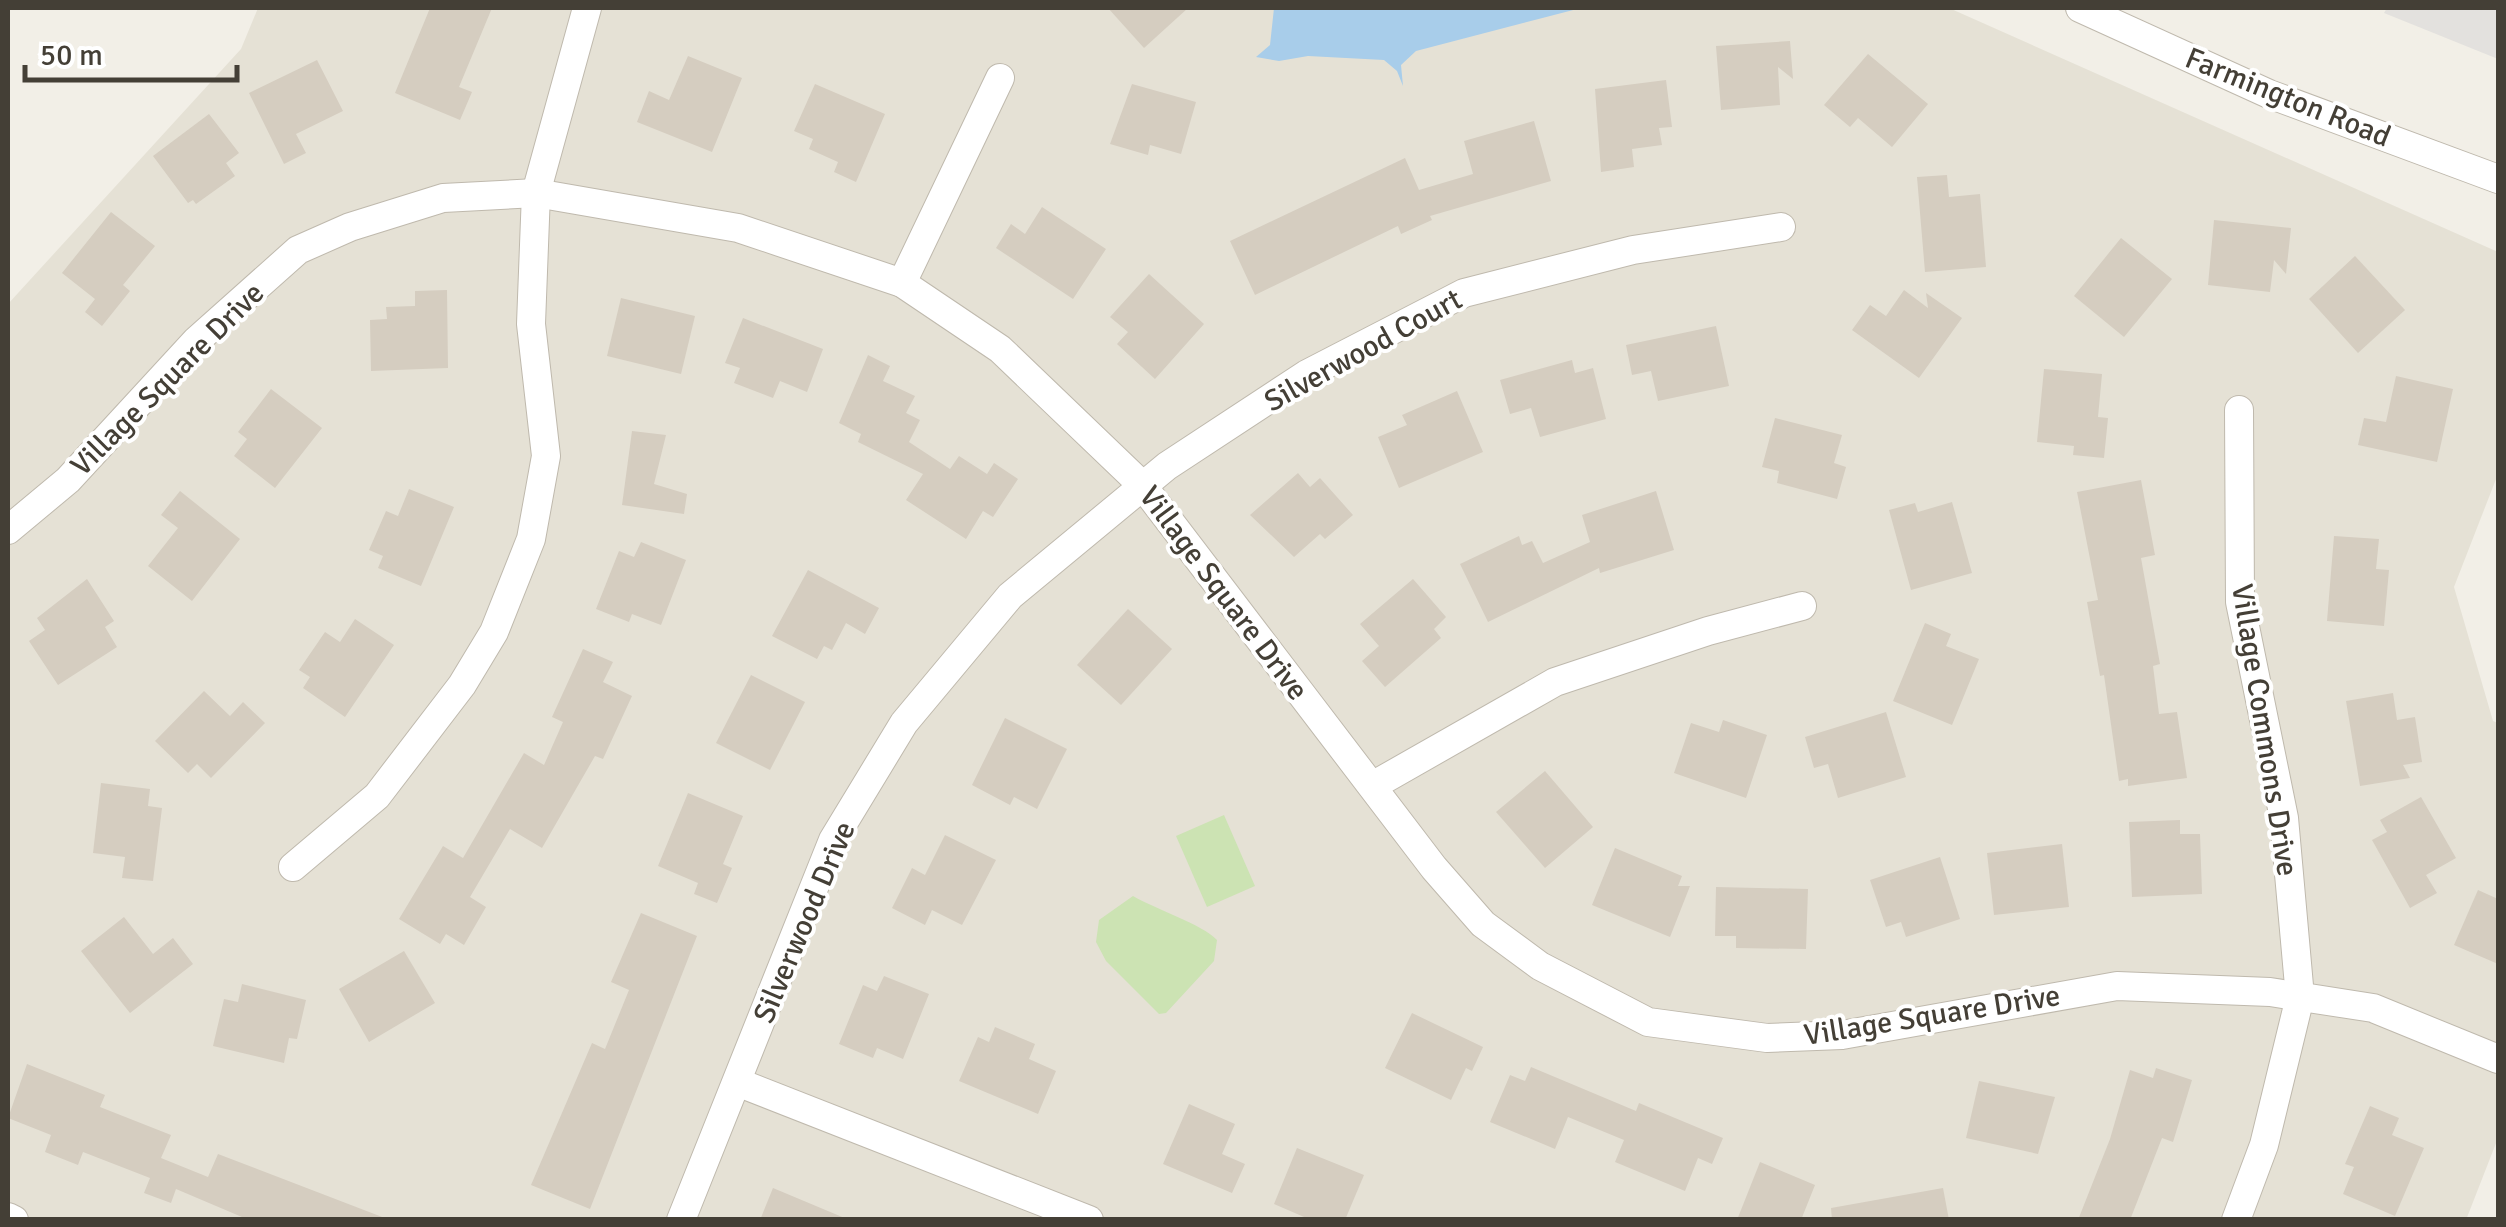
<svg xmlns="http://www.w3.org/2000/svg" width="2506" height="1227" viewBox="0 0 2506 1227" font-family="Signika,sans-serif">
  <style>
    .residential { fill: #e5e1d5 }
    .green { fill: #cce3b3 }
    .parking { fill: #e3e1de }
    .water { fill: #a8cdea }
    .building { fill: #d5cdc0 }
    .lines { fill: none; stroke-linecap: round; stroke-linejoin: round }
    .minor-casing { stroke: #bfb9ad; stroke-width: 30 }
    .minor { stroke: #fff; stroke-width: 28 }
    .labels { text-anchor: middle; stroke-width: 8; stroke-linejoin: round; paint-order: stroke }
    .street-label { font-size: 30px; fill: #443f36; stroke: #fff }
  </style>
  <rect width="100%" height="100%" fill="#f2efe7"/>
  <path class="residential" d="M258,8H1949L2498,252V474L2454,587L2493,721L2498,723V1138L2466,1220L8,1219V304L241,49Z"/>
  <g class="green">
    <path d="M1224,815L1255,886L1207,907L1176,836Z"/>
    <path d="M1133,896C1155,909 1202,924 1217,940L1214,961L1166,1013L1159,1014L1106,961L1096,942L1099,920Z"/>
  </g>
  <path class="parking" d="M2387,8H2498V59L2384,13Z"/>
  <path class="water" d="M1274,8H1581L1416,51L1401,65L1403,86L1397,71L1384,60L1308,56L1279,61L1256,57L1270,45Z"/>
  <g class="building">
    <path d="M430,8H492L459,87L472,92L460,120L395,93Z"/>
    <path d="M1108,8H1188L1144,48Z"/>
    <path d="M1790,41L1793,79L1778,67L1780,105L1721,110L1716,46Z"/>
    <path d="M1868,54L1928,104L1892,147L1858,118L1850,127L1824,105Z"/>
    <path d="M688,56L742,78L712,152L637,122L649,91L669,100Z"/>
    <path d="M317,60L343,111L296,134L306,153L284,164L249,93Z"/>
    <path d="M1666,80L1672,127L1659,128L1662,145L1632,149L1634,167L1601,172L1595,89Z"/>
    <path d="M815,84L885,114L856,182L834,172L838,162L809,149L813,139L794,131Z"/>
    <path d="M1132,84L1196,102L1181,154L1150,145L1148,155L1110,144Z"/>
    <path d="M209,114L239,153L226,163L235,176L196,204L193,200L188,203L153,156Z"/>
    <path d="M1534,121L1551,181L1430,216L1432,220L1401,234L1398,226L1255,295L1230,241L1405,158L1419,190L1473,174L1464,141Z"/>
    <path d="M1947,175L1949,197L1980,194L1986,267L1925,272L1917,177Z"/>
    <path d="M1042,207L1106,249L1073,299L996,248L1011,224L1025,234Z"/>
    <path d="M111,212L155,246L123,285L130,291L102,326L85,312L95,299L62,273Z"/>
    <path d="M2214,220L2291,228L2286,274L2274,260L2270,292L2208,285Z"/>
    <path d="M2121,238L2172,279L2124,337L2074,296Z"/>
    <path d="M2355,256L2405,310L2358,353L2309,299Z"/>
    <path d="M1149,274L1204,324L1155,379L1117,344L1128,332L1110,317Z"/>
    <path d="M447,290L448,368L371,371L370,320L387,319L386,307L415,306V291Z"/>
    <path d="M1904,290L1928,308L1926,293L1962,318L1919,378L1852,330L1870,305L1886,316Z"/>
    <path d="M621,298L695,316L681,374L607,356Z"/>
    <path d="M743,318L823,349L807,392L780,381L773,398L734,383L740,368L725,363Z"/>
    <path d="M1716,326L1729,386L1658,401L1651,371L1632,375L1626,345Z"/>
    <path d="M868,355L890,366L883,381L915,396L906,413L920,420L909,442L950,469L959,456L987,474L994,463L1018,479L993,517L983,511L966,539L906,500L923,474L858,442L861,434L839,423Z"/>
    <path d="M1572,360L1575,373L1593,368L1606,419L1540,437L1531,408L1510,414L1500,380Z"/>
    <path d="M2044,369L2102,374L2098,417L2108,418L2104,458L2073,455L2074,446L2037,442Z"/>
    <path d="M2396,376L2453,389L2437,462L2358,445L2364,418L2386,422Z"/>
    <path d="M271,389L322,428L275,488L234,456L247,439L238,432Z"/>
    <path d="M1457,391L1483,452L1399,488L1378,437L1407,425L1402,415Z"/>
    <path d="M1775,418L1842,435L1834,463L1846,467L1837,499L1777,483L1779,471L1762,467Z"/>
    <path d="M632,431L666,435L654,484L687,494L684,514L622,505Z"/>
    <path d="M1298,473L1310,487L1320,478L1353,515L1325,539L1320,534L1294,557L1250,515Z"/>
    <path d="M2141,480L2155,555L2141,558L2160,664L2153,666L2159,714L2177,712L2187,778L2128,786V779L2119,781L2104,675L2100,676L2087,602L2098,600L2077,492Z"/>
    <path d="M409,489L454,507L421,586L378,568L383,556L369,550L386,511L398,516Z"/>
    <path d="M180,491L240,539L192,601L148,566L178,528L161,515Z"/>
    <path d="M1656,491L1674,550L1600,573L1599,568L1488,622L1460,564L1519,536L1522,545L1532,541L1543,563L1590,542L1582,515Z"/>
    <path d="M1952,502L1972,573L1911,590L1889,510L1915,503L1918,512Z"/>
    <path d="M2334,536L2379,539L2376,569L2389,570L2384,626L2327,621Z"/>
    <path d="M641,542L686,560L661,625L632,614L629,622L596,609L619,551L634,557Z"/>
    <path d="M808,570L879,608L865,634L846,623L832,650L824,646L817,659L772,636Z"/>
    <path d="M87,579L114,621L105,627L117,647L58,685L29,641L45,630L37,618Z"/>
    <path d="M1413,579L1446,617L1434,629L1441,638L1385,687L1362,661L1379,646L1360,624Z"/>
    <path d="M1128,609L1172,649L1121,705L1077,665Z"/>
    <path d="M355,619L394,645L345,717L303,688L310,677L299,670L325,632L340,642Z"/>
    <path d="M1925,623L1951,634L1946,646L1979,659L1952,725L1893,701Z"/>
    <path d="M583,649L613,662L603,682L632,696L603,759L595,756L542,848L510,829L470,897L486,907L464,945L446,934L440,944L399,919L443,846L463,858L524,753L544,765L563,722L552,717Z"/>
    <path d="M751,675L805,702L770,770L716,743Z"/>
    <path d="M204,691L230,716L243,702L265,723L211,778L197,764L188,773L155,741Z"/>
    <path d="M2393,693L2397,720L2415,717L2422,762L2403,765L2410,778L2360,786L2346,701Z"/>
    <path d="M1886,712L1906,777L1838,798L1828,764L1814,768L1805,737Z"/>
    <path d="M1005,718L1067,749L1037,809L1014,797L1010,805L972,785Z"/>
    <path d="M1723,720L1767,735L1746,798L1674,773L1691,723L1719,732Z"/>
    <path d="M1545,771L1593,827L1545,868L1496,812Z"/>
    <path d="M101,783L150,789L148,806L162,808L153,881L122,878L125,857L93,853Z"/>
    <path d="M688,793L743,816L723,864L732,868L717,903L694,894L698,883L658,866Z"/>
    <path d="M2421,797L2456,858L2426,875L2437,893L2410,908L2372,840L2387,832L2380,820Z"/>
    <path d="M2180,820V834H2200L2202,894L2132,897L2129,822Z"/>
    <path d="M945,835L996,860L962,925L932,910L925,925L892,908L912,868L925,875Z"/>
    <path d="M2062,844L2069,907L1994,915L1987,853Z"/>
    <path d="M1615,848L1682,876L1678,886H1690L1670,937L1592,905Z"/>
    <path d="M1940,857L1960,919L1906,937L1901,922L1886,927L1870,880Z"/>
    <path d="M1716,887L1808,889L1806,949L1736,948V936H1715Z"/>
    <path d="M2478,890L2498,899V964L2454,945Z"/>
    <path d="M641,913L697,936L590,1209L531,1185L592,1043L605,1049L629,990L611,982Z"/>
    <path d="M124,917L153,954L173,938L193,964L130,1013L81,951Z"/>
    <path d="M404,951L435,1003L369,1042L339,989Z"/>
    <path d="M884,976L929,994L903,1059L877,1048L873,1058L839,1044L863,985L877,991Z"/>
    <path d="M242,984L306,1000L297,1039L289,1038L284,1063L213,1046L224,999L238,1002Z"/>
    <path d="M1412,1013L1483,1047L1472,1071L1466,1068L1451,1100L1385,1068Z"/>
    <path d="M995,1027L1035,1044L1029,1059L1056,1071L1038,1114L959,1081L978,1037L989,1042Z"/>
    <path d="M27,1064L105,1095L100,1107L171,1135L161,1158L208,1177L218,1154L390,1220H249L176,1189L171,1203L144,1193L150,1178L83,1152L78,1165L45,1152L51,1135L8,1118Z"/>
    <path d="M1531,1067L1636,1111L1639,1103L1723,1138L1712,1164L1698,1158L1685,1191L1615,1162L1624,1140L1568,1117L1555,1149L1490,1122L1510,1075L1525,1081Z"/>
    <path d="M2156,1068L2192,1080L2173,1142L2162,1138L2130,1220H2078L2110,1139L2130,1070L2153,1078Z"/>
    <path d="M1979,1081L2055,1097L2038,1154L1966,1138Z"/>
    <path d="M1189,1104L1235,1124L1222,1154L1245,1164L1232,1193L1163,1164Z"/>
    <path d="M2370,1106L2399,1118L2392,1135L2424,1148L2395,1216L2343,1194L2354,1167L2345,1164Z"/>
    <path d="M1297,1148L1364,1175L1345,1220H1311L1274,1204Z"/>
    <path d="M1760,1162L1815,1185L1801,1220H1737Z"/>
    <path d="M773,1188L847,1219V1220H760Z"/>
    <path d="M1943,1188L1949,1220H1832L1831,1208Z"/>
  </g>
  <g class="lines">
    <g class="minor-casing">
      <g id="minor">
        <path d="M2080,8L2269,94L2498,179"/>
        <path d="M902,283L1000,78"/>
        <path d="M8,530L68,480L196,341L298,250L350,227L443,198L536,193L738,228L902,283L1000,349L1142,485L1434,868L1483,924L1540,966L1648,1022L1767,1038L1842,1035L2117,986L2270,992L2373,1008L2498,1059"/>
        <path d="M1374,785L1555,682L1708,631L1802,606"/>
        <path d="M293,867L377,796L462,685L494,632L531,539L546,456L531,324L536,193L587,8"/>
        <path d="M737,1082L1089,1220"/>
        <path d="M8,1217L14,1220"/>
        <path d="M681,1220L833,840L904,723L1010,596L1167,466L1307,374L1464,293L1633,250L1781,227"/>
        <path d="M2236,1220L2264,1145L2300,997L2284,818L2240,602L2239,410"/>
      </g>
    </g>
    <use href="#minor" class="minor"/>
  </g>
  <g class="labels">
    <g class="street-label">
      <text transform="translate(2288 97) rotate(22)" y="10">Farmington Road</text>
      <text transform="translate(1363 350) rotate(-29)" y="10">Silverwood Court</text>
      <text transform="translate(167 379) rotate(-45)" y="10">Village Square Drive</text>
      <text transform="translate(1224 593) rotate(53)" y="10">Village Square Drive</text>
      <text transform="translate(2265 730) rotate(81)" y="10">Village Commons Drive</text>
      <text transform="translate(804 922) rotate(-67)" y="10">Silverwood Drive</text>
      <text transform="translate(1932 1015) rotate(-9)" y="10">Village Square Drive</text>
    </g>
  </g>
  <rect width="2506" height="1227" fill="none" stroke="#443f36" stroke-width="20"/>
  <path d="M25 65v15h212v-15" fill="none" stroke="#443f36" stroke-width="5"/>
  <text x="40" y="65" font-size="30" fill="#443f36" stroke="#ffffff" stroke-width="8" paint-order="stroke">50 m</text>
</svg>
